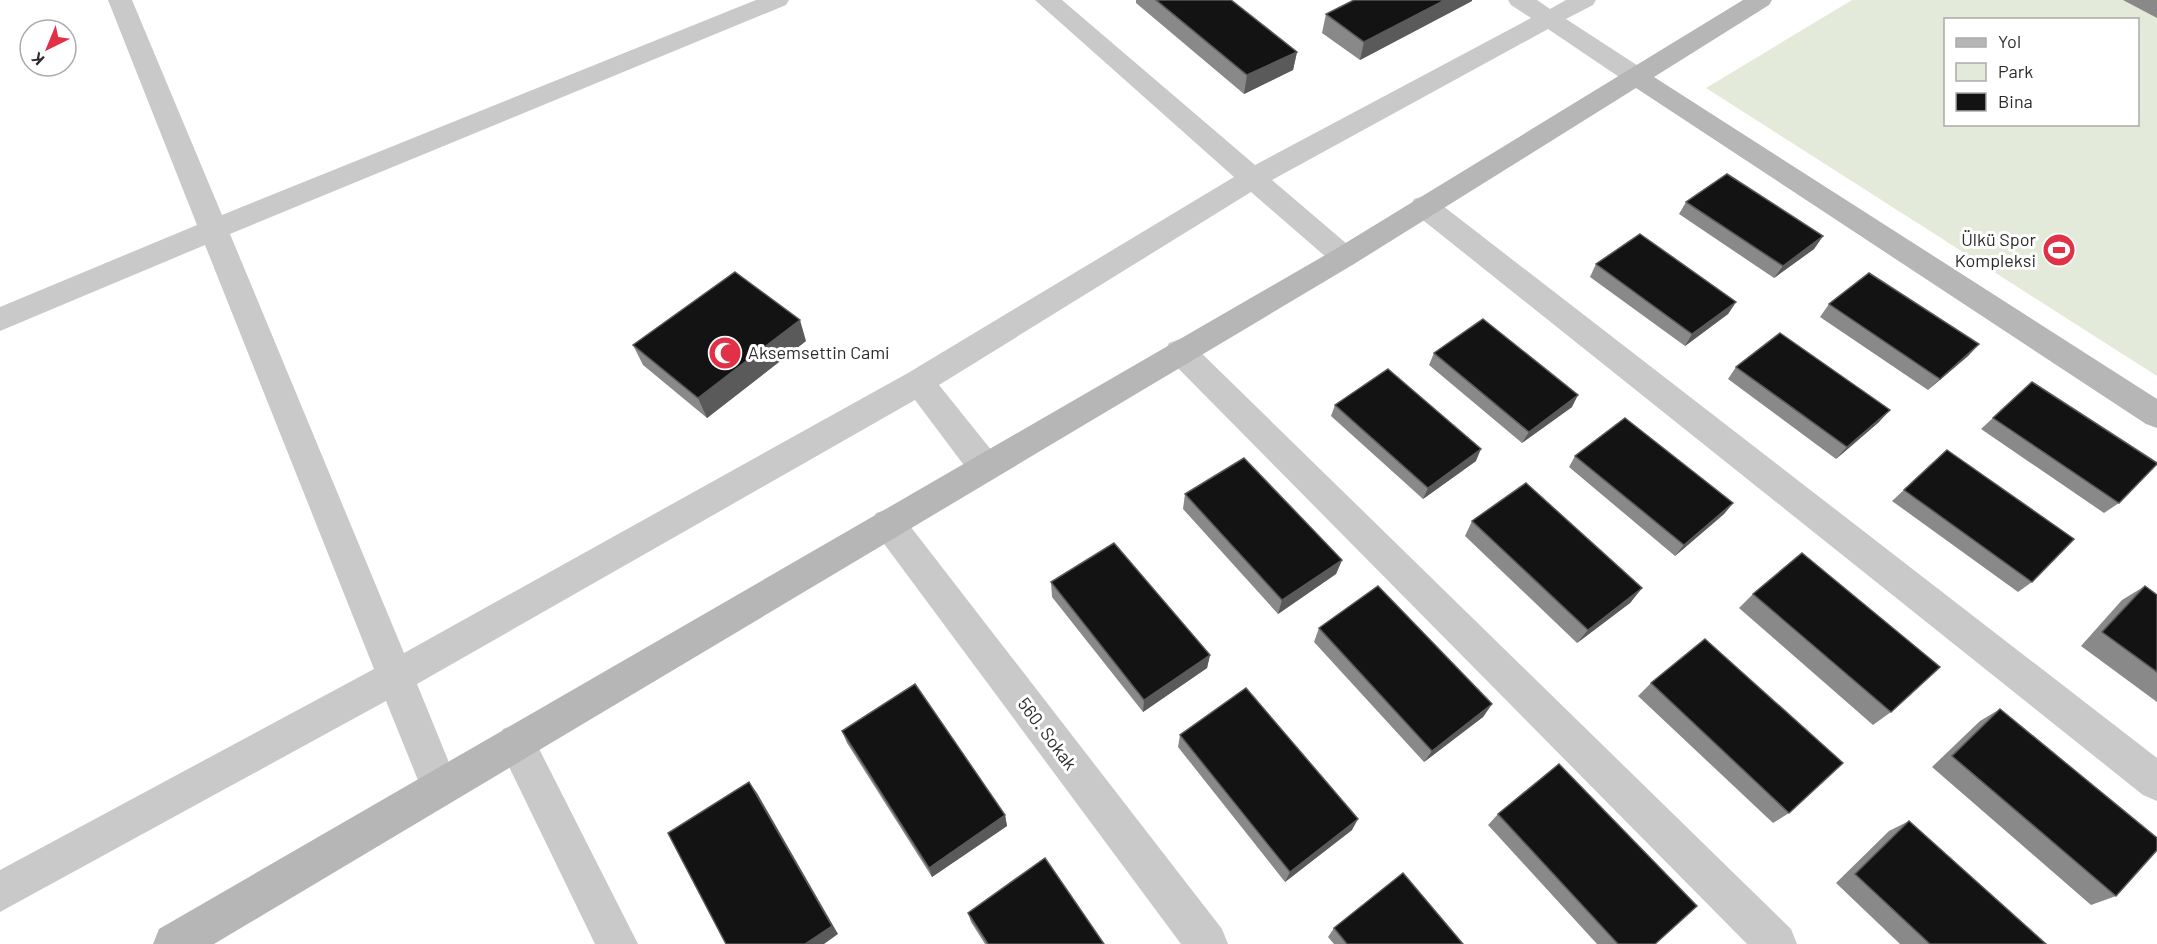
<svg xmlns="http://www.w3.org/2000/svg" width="2157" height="944" viewBox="0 0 2157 944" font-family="Barlow,sans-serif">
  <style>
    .green { fill: #e3eada; fill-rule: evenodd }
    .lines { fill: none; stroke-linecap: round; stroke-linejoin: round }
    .street { fill: #c9c9c9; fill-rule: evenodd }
    .secondary { fill: #b6b6b6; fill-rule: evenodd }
    .wall { fill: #898989 }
    .shaded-wall { fill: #5a5a5a }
    .building { fill: #131313; stroke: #5a5a5a; stroke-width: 1.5 }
    .labels { text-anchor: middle; stroke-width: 6; stroke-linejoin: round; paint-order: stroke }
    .poi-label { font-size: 18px; fill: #2c2c2c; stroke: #fff; text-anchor: end }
    .street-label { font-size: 18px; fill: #2c2c2c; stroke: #fff }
  </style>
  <rect width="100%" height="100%" fill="#fff"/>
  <path class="green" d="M1852,0H2157V376L1706,88ZM1946,20H2138V124H1946Z"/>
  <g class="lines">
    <g class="street">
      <path d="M108,0H132L222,215L756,0H789L786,5L230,234L404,653L908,373L1234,177L1035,0H1062L1255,165L1531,18L1511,5L1508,0H1537L1550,9L1566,0H1596L1593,5L1566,19L1646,71L1650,77L1646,83L1637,85L1628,83L1548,29L1272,180L1354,250L1358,257L1354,264L1344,268L1334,264L1251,192L939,385L996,456L1000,466L996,476L984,480L972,476L915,400L417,684L459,787L454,800L440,806L426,800L386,701L0,912V870L374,669L205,245L0,331V307L197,225Z"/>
      <path d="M1424,196L1434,199L2157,758V801L2143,795L1414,213L1410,206L1414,199Z"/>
      <path d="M1180,339L1191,343L1791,929L1797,944H1747L1169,359L1165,351L1169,343Z"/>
      <path d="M888,509L900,513L1222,929L1228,944H1181L876,533L871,523L876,513Z"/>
      <path d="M516,724L529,729L638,944H595L497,742L503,729Z"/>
    </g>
    <path class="secondary" d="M1743,0H1772L1769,5L1654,77L2157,399V428L2146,424L1636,88L1354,264L214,944H153L159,929L1334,250Z"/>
  </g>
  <g class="wall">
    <path d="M1136,0H1231L1297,52L1293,70L1244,94L1136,3Z"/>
    <path d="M2123,0H2157V18Z"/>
    <path d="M1472,1L1360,60L1322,33L1326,14Z"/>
    <path d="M1686,202L1823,236L1814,249L1774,278L1679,214Z"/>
    <path d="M1596,264L1736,302L1728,314L1685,346L1590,277Z"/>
    <path d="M1829,304L1979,344L1968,356L1928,390L1820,317Z"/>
    <path d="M806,341L707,418L643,365L633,345Z"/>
    <path d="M1434,353L1572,407L1522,443L1429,365Z"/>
    <path d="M1736,367L1879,422L1836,459L1728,379Z"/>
    <path d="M2032,382L2119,503L2104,513L1981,429Z"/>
    <path d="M1335,405L1476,461L1423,499L1331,416Z"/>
    <path d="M1947,450L2032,582L2018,592L1892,501Z"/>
    <path d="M1575,456L1733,503L1724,514L1675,556L1569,467Z"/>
    <path d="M1185,494L1342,560L1336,574L1278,614L1183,509Z"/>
    <path d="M1472,521L1642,588L1630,603L1577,643L1465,536Z"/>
    <path d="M1051,582L1210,655L1207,668L1143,712L1052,597Z"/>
    <path d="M2145,586L2157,595V702L2081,646L2122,600Z"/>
    <path d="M1753,594L1891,712L1873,725L1739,608Z"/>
    <path d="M1319,628L1492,704L1483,717L1424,762L1314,642Z"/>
    <path d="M1651,683L1789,813L1773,823L1638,696Z"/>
    <path d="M2000,709L2116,896L2091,905L1932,767L1980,721Z"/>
    <path d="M842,731L1005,815L1007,826L932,877L847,743Z"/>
    <path d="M1180,735L1352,830L1285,882L1178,747Z"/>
    <path d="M1498,814L1655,944H1597L1488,825Z"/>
    <path d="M1909,821L2046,944H1900L1836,883L1889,831Z"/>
    <path d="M968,913L1104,944H985L971,922Z"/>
    <path d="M1334,928L1463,944H1334L1328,937Z"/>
  </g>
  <g class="shaded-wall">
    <path d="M1445,0H1472V1L1360,60L1364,42Z"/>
    <path d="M1297,52L1293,70L1244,94L1247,75Z"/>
    <path d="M1823,236L1814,249L1774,278L1783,266Z"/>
    <path d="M1736,302L1728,314L1685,346L1692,334Z"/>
    <path d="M800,320L806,341L707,418L698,398Z"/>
    <path d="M1979,344L1968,356L1928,390L1940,379Z"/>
    <path d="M1578,395L1572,407L1522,443L1529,432Z"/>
    <path d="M1890,410L1879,422L1836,459L1847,447Z"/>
    <path d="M1481,449L1476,461L1423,499L1428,488Z"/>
    <path d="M1733,503L1724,514L1675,556L1684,545Z"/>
    <path d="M1342,560L1336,574L1278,614L1282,600Z"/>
    <path d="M1642,588L1630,603L1577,643L1588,630Z"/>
    <path d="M1210,655L1207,668L1143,712L1144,700Z"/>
    <path d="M1492,704L1483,717L1424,762L1432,751Z"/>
    <path d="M749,782L757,793L838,934L824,944H805Z"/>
    <path d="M1005,815L1007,826L932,877L929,868Z"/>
    <path d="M1358,819L1352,830L1285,882L1290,872Z"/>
  </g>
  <g class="building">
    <path d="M1156,0H1231L1297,52L1247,75Z"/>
    <path d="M1354,0H1445L1364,42L1326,14Z"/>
    <path d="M1727,174L1823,236L1783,266L1686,202Z"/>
    <path d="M1640,234L1736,302L1692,334L1596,264Z"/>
    <path d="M735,272L800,320L698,398L633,345Z"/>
    <path d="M1869,273L1979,344L1940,379L1829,304Z"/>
    <path d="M1483,319L1578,395L1529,432L1434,353Z"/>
    <path d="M1780,333L1890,410L1847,447L1736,367Z"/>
    <path d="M1388,369L1481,449L1428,488L1335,405Z"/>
    <path d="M2032,382L2157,463V464L2119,503L1993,418Z"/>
    <path d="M1625,418L1733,503L1684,545L1575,456Z"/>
    <path d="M1947,450L2074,539L2032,582L1904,490Z"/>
    <path d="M1244,458L1342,560L1282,600L1185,494Z"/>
    <path d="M1526,483L1642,588L1588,630L1472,521Z"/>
    <path d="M1114,543L1210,655L1144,700L1051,582Z"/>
    <path d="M1802,553L1940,667L1891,712L1753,594Z"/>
    <path d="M1378,586L1492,704L1432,751L1319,628Z"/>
    <path d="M2145,586L2157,595V672L2102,632Z"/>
    <path d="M1705,639L1843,763L1789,813L1651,683Z"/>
    <path d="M915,684L1005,815L929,868L842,731Z"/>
    <path d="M1246,688L1358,819L1290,872L1180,735Z"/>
    <path d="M2000,709L2157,838V850L2116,896L1952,756Z"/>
    <path d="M1559,764L1697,906L1655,944H1618L1498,814Z"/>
    <path d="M749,782L832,926L805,944H726L668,833Z"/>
    <path d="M1909,821L2046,944H1930L1855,874Z"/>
    <path d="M1045,858L1104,944H988L968,913Z"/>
    <path d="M1403,873L1463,944H1347L1334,928Z"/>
  </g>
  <defs>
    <g id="stadium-disc" transform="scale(1.725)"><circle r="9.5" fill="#e03146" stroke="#fff"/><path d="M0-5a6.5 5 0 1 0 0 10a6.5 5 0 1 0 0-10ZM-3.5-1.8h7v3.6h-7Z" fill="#fff"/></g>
    <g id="mosque-disc" transform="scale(1.725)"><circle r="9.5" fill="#e03146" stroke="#fff"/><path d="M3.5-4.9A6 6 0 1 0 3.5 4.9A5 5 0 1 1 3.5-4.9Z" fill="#fff"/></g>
  </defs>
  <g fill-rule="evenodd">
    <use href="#stadium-disc" x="2059" y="250"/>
    <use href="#mosque-disc" x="725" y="353"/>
  </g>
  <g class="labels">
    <g class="poi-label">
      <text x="2036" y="246">Ülkü Spor<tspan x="2036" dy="21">Kompleksi</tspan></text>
      <text x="748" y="359" text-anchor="start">Aksemsettin Cami</text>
    </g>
    <g class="street-label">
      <text transform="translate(1047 734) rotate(53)" y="6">560. Sokak</text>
    </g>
  </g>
  <rect x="1944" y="18" width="195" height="108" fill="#ffffff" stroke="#ababab" stroke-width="1.5"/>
  <rect x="1956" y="38" width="30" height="9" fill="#b6b6b6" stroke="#ababab" stroke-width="1.5"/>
  <text x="1998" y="48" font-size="18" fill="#2c2c2c">Yol</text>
  <rect x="1956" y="63" width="30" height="18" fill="#e3eada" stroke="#ababab" stroke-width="1.5"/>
  <text x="1998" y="78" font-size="18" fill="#2c2c2c">Park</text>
  <rect x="1956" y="93" width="30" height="18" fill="#131313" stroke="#ababab" stroke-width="1.5"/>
  <text x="1998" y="108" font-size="18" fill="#2c2c2c">Bina</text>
  <g transform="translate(48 48) rotate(223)"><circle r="28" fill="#ffffff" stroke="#ababab" stroke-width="1.5"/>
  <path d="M0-4.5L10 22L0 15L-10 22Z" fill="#e03146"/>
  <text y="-9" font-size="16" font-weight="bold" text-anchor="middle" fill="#2c2c2c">K</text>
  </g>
</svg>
